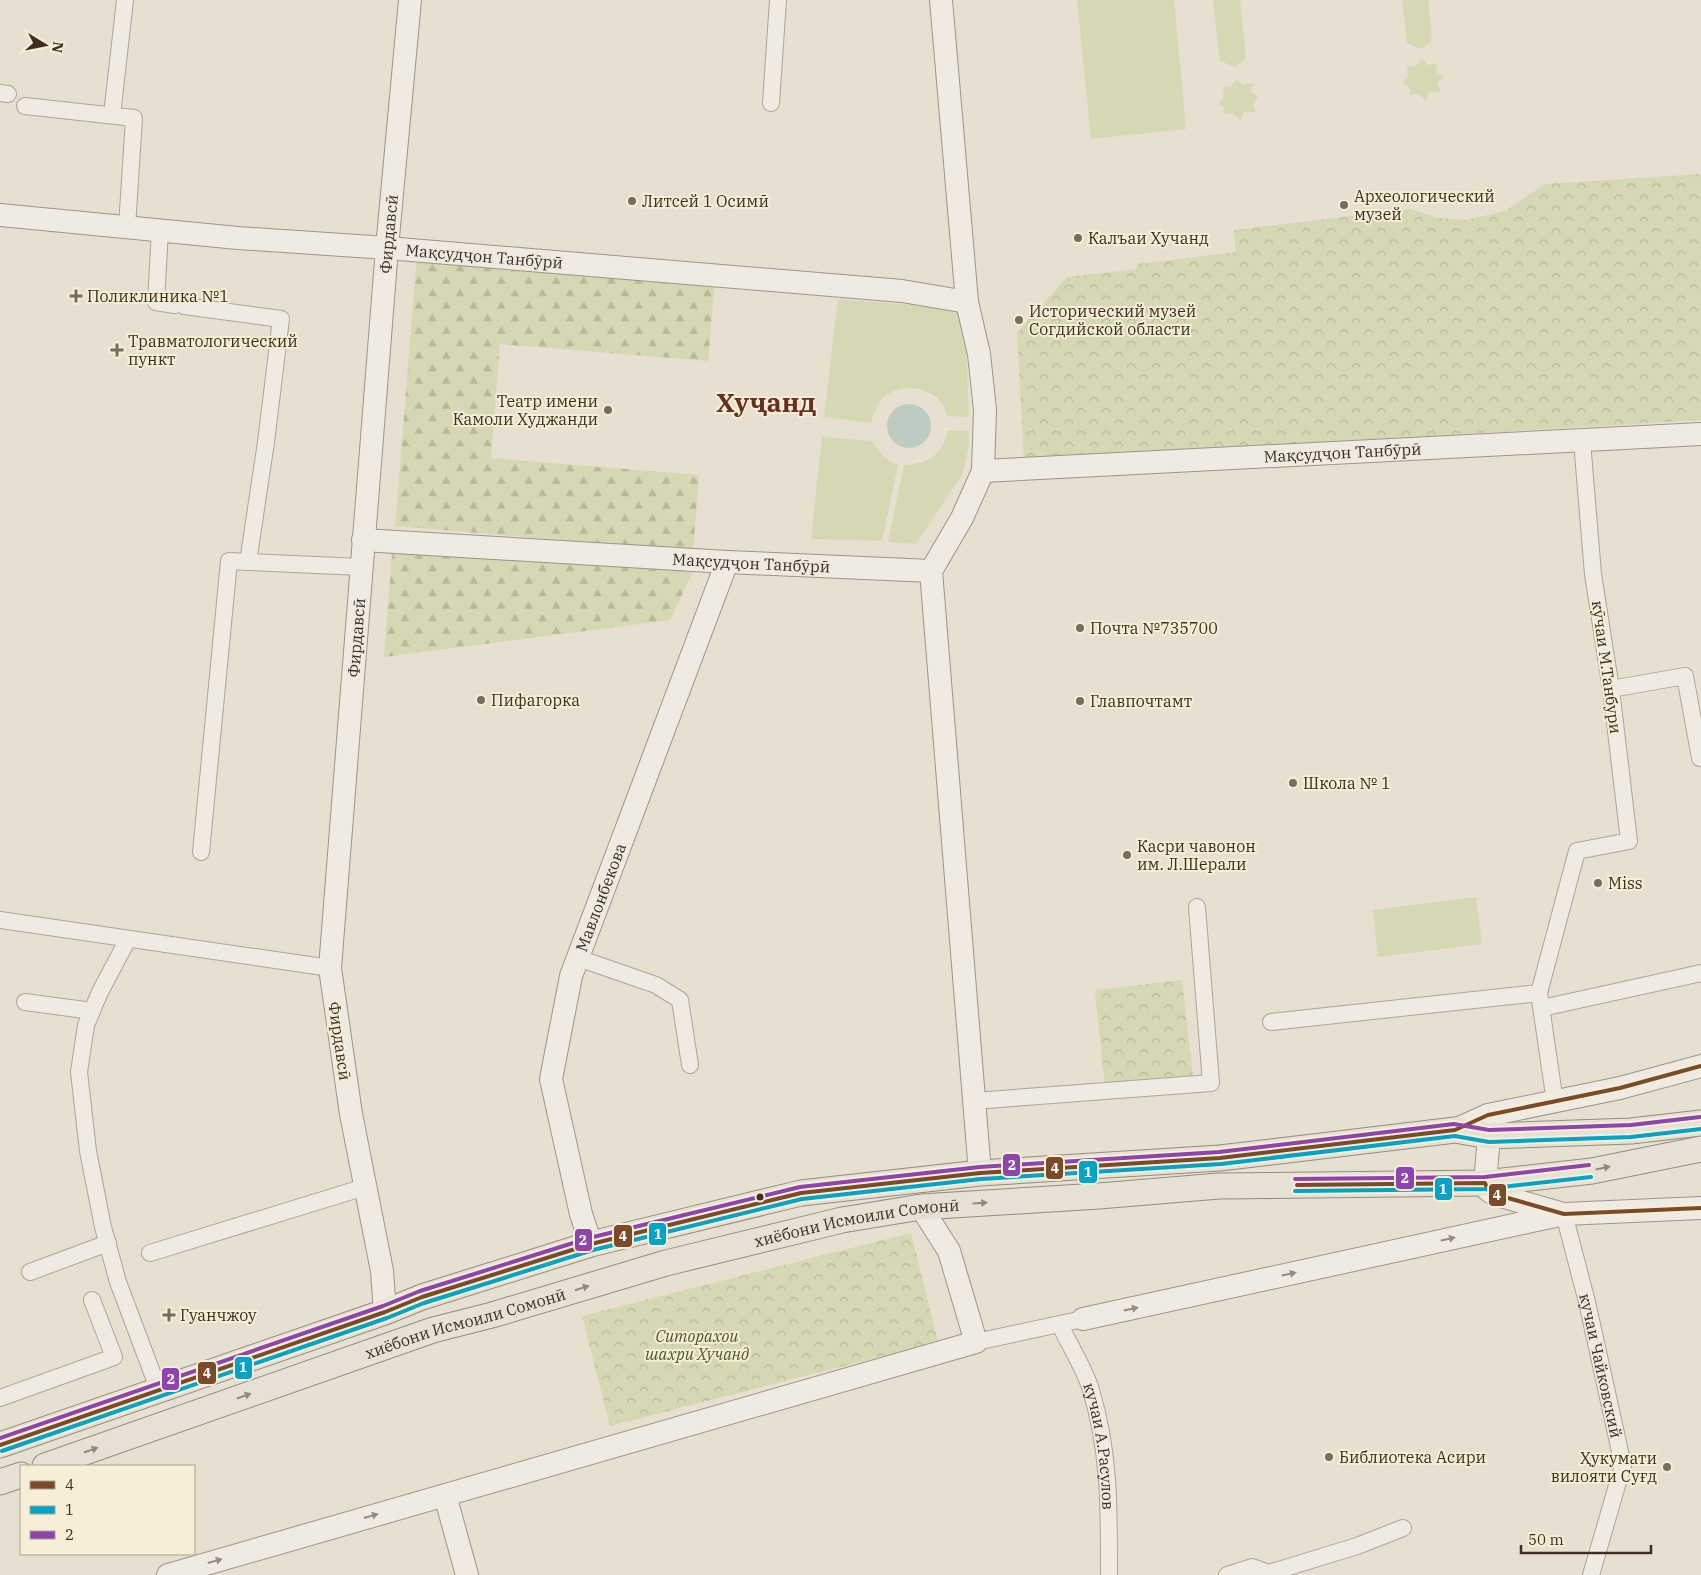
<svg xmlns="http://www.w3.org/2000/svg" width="1701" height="1575" viewBox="0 0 1701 1575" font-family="'IBM Plex Serif',serif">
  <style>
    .grass { fill: #d6d7b3 }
    .forest { fill: url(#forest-firs) }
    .park { fill: url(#park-crowns) }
    .water { fill: #bcccc2 }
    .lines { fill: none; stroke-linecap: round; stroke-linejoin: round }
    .street-casing { stroke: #ada599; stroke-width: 18 }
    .secondary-casing { stroke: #9c958a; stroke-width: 24 }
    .primary-casing { stroke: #928b80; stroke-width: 27 }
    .street { stroke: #efebe3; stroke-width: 16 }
    .secondary { stroke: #efebe3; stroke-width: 22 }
    .primary { stroke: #e6e1d4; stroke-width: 25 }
    .bus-1-casing { stroke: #f7eed8; stroke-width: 8 }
    .bus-2-casing { stroke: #f7eed8; stroke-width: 8 }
    .bus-3-casing { stroke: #f7eed8; stroke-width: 8 }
    .bus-1 { stroke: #7a4b2a; stroke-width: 4 }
    .bus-2 { stroke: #03a3c5; stroke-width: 4 }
    .bus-3 { stroke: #8e44ad; stroke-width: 4 }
    .oneway { fill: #92887a }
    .oneway2 { fill: #968c82 }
    .poi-dot { fill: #786c5e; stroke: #f7eed8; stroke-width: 2 }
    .bus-dot { fill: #3d2e20; stroke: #f7eed8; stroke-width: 2 }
    .labels { text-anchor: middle; stroke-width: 4; stroke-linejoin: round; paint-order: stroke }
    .poi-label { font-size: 16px; fill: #3d2e20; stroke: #f7eed8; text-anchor: start }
    .street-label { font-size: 16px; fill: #3d2e20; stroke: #f7eed8 }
    .park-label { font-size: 16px; font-style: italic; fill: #4d5a26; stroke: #f7eed8 }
    .town-label { font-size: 26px; font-weight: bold; fill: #6b2e1e; stroke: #f7eed8 }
    .line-badge { stroke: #f7eed8; stroke-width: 2 }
    .badge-label { font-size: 14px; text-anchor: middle; font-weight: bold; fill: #fff }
  </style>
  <defs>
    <pattern id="forest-firs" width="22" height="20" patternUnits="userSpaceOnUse" patternTransform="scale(1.25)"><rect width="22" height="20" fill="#d6d7b3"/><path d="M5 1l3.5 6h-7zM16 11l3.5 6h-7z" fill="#b9b99a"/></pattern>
    <pattern id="park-crowns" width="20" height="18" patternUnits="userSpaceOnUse" patternTransform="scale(1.25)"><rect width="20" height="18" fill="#d6d7b3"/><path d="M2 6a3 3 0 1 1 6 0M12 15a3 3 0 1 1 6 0" fill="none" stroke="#b9b99a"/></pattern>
  </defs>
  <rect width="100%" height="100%" fill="#e7e0d1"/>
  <g class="grass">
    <path d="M1077,0H1174L1186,129L1091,139Z"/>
    <path d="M1213,0H1240L1246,58L1235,67L1220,61Z"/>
    <path d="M1402,0H1428L1432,40L1421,49L1407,43Z"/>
    <path d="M1422,59L1428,65L1438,63L1436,71L1443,77L1437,83L1441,92H1429L1426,100L1418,94H1410L1409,87L1403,83L1408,76L1407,67L1416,66Z"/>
    <path d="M1237,79L1243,85L1254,83L1251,91L1258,97L1253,103L1256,112H1244L1241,120L1233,114H1225L1224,107L1219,103L1224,96L1223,87L1231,86Z"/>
    <path d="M838,299L949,308L961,315L965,321L969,417L947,416C946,413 945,409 943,405C932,387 903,383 886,395C878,401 874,413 871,423L824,417Z"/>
    <path d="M948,431H969L968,451L962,475L916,544L888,542L904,465C927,464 943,455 948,431Z"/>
    <path d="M822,437L872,441C878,452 886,461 898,465L882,541L811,539Z"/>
    <path d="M1476,897L1482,944L1378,957L1373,910Z"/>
  </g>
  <g class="forest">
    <path d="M417,256L715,280L708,361L500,344L491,458L699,475L693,551L395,526Z"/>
    <path d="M393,539L698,561L670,620L384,657Z"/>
  </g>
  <g class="park">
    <path d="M1701,174V420L1024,460L1017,333L1067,277L1137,269V264L1236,252L1234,230L1410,209L1438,218L1466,220L1505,211L1545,184Z"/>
    <path d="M1182,980L1193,1076L1105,1086L1095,990Z"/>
    <path d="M911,1233L938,1342L610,1426L582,1316Z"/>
  </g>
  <circle class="water" cx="909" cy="426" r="22"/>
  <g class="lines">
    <g class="street-casing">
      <g id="street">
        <path d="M0,93L8,94"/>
        <path d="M771,103L778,0"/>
        <path d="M25,106L134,118L127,227"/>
        <path d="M112,115L125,0"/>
        <path d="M160,230L156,302L175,305"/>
        <path d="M184,306L281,319L266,442L248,562"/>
        <path d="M1611,689L1685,676L1700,758"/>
        <path d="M201,852L229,561L361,567"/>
        <path d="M0,920L330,968"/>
        <path d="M128,939L100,992L86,1025L79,1072L88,1151L103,1227L118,1282L159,1391"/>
        <path d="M578,958L656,985L680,1000L690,1065"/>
        <path d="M1539,993L1577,851L1629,841L1611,689L1593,574L1582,441"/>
        <path d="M25,1002L92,1011"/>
        <path d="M1542,1008L1701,973"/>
        <path d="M1271,1022L1539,993L1555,1102"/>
        <path d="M974,1101L1211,1083L1197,907"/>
        <path id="s1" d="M1564,1214L1587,1302L1623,1465L1591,1575"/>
        <path d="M150,1253L365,1187"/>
        <path d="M30,1272L108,1243"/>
        <path id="s2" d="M1060,1325C1069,1344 1085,1370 1091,1390C1110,1453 1109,1510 1109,1575"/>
        <path d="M976,1342L1083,1319"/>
        <path d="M0,1398L114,1357L92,1300"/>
        <path d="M1227,1575L1252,1567L1269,1573L1357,1546L1403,1528"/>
      </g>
    </g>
    <g class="secondary-casing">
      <g id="secondary">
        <path d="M941,0L967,302L979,354L985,410L983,471L962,518L931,571L980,1173"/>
        <path id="s3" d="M0,215L238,238L387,248L902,291L967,302"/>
        <path id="s4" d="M983,471L1701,434"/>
        <path id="s5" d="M363,540L727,562L931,571"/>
        <path d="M1455,1130L1488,1115L1620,1088L1701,1066"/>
        <path d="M1489,1136L1485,1183L1488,1190L1494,1194L1560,1213"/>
        <path id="s6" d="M591,1244L581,1214L551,1079L571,976L727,562"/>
        <path id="s7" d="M385,1312L382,1271L351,1114L330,968L387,248L410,0"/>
        <path d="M1083,1319L1564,1214L1701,1208"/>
        <path d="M445,1495L467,1575"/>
        <path d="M168,1575L976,1342L949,1251L921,1207"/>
      </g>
    </g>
    <g class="primary-casing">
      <g id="primary">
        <path d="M0,1445L385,1312L422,1297L591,1244L801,1193L980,1173L1220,1158L1455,1130L1489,1136L1631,1131L1701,1123"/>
        <path id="s8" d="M45,1466L433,1330L492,1315L666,1263L842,1220L921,1207L1099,1196L1219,1186L1485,1183L1592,1171L1701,1149"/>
        <path d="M0,1482L21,1475"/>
      </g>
    </g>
    <use href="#street" class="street"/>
    <use href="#secondary" class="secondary"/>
    <use href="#primary" class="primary"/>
    <g class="bus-1-casing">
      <g id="bus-1">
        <path d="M1297,1185L1485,1183L1488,1190L1494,1194L1564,1214L1701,1208"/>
        <path d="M0,1445L385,1312L422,1297L591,1244L801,1193L980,1173L1220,1158L1455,1130L1488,1115L1620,1088L1701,1066"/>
      </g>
    </g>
    <g class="bus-2-casing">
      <g id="bus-2">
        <path d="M1295,1191L1485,1189L1591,1177"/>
        <path d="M2,1451L387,1318L424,1303L593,1250L802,1199L981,1179L1221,1164L1455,1136L1489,1142L1631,1137L1701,1129"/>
      </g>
    </g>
    <g class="bus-3-casing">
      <g id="bus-3">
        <path d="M1295,1179L1485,1177L1589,1165"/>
        <path d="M0,1438L383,1306L420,1291L589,1238L800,1187L980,1167L1219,1152L1454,1124L1489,1130L1631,1125L1700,1117"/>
      </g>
    </g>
    <use href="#bus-1" class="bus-1"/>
    <use href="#bus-2" class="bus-2"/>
    <use href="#bus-3" class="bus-3"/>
  </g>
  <defs><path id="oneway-solid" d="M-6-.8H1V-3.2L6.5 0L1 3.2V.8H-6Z" transform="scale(1.25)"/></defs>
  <g class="oneway">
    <use href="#oneway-solid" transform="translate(1603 1168) rotate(-12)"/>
    <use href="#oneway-solid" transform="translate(980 1203) rotate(-3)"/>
    <use href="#oneway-solid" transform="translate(582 1288) rotate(-17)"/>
    <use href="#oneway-solid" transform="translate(244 1396) rotate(-19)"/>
    <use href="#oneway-solid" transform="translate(91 1450) rotate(-19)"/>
  </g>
  <g class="oneway2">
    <use href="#oneway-solid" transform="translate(1448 1239) rotate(-12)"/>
    <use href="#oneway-solid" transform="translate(1289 1274) rotate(-12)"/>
    <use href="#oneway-solid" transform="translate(1131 1309) rotate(-12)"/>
    <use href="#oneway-solid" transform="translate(371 1516) rotate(-16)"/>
    <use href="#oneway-solid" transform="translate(215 1561) rotate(-16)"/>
  </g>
  <g class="poi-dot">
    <circle cx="632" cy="201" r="5"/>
    <circle cx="1344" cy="205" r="5"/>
    <circle cx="1078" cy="238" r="5"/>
    <path d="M73.5 288.5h5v5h5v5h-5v5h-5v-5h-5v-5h5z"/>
    <circle cx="1019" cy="320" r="5"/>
    <path d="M114.5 342.5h5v5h5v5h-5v5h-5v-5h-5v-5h5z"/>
    <circle cx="608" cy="410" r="5"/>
    <circle cx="1080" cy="628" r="5"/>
    <circle cx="481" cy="700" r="5"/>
    <circle cx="1080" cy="701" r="5"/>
    <circle cx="1293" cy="783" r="5"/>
    <circle cx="1127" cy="855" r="5"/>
    <circle cx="1598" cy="883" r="5"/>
    <path d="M166.5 1307.5h5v5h5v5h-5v5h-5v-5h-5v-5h5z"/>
    <circle cx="1329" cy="1457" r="5"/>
    <circle cx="1667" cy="1467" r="5"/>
  </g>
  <circle class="bus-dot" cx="760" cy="1197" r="4.5"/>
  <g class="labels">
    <g class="poi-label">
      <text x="1354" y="202">Археологический<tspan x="1354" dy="18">музей</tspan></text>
      <text x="642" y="207">Литсей 1 Осимӣ</text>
      <text x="1088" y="244">Калъаи Хучанд</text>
      <text x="87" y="302">Поликлиника №1</text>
      <text x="1029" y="317">Исторический музей<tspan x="1029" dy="18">Согдийской области</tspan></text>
      <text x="128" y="347">Травматологический<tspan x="128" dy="18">пункт</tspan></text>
      <text x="598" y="407" text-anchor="end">Театр имени<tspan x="598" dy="18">Камоли Худжанди</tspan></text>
      <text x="1090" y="634">Почта №735700</text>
      <text x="491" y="706">Пифагорка</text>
      <text x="1090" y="707">Главпочтамт</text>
      <text x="1303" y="789">Школа № 1</text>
      <text x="1137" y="852">Касри чавонон<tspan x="1137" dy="18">им. Л.Шерали</tspan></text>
      <text x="1608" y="889">Miss</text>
      <text x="180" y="1321">Гуанчжоу</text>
      <text x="1339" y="1463">Библиотека Асири</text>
      <text x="1657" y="1464" text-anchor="end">Ҳукумати<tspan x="1657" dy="18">вилояти Суғд</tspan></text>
    </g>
    <g class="street-label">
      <text dy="6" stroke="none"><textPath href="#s7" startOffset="1085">Фирдавсӣ</textPath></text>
      <text dy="6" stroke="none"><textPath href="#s3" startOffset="486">Мақсудҷон Танбӯрӣ</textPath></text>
      <text dy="6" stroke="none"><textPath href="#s4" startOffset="360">Мақсудҷон Танбӯрӣ</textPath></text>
      <text dy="6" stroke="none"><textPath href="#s5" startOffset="389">Мақсудҷон Танбӯрӣ</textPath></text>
      <text dy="6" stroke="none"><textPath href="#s7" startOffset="680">Фирдавсӣ</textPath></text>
      <text transform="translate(1607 667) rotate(82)" y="6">кӯчаи М.Танбури</text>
      <text dy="6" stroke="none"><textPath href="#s6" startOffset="359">Мавлонбекова</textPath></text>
      <text transform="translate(340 1041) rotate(82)" y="6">Фирдавсӣ</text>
      <text dy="6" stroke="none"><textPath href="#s8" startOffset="849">хиёбони Исмоили Сомонӣ</textPath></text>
      <text dy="6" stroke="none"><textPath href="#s8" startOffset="444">хиёбони Исмоили Сомонӣ</textPath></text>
      <text dy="6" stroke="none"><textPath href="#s1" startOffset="156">кучаи Чайковский</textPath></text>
      <text dy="6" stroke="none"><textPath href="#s2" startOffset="129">кучаи А.Расулов</textPath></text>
    </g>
    <g class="park-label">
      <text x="697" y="1342">Ситорахои<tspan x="697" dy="18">шахри Хучанд</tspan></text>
    </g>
    <g class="town-label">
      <text x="766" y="412">Хуҷанд</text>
    </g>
  </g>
  <g class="line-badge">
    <rect x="1002" y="1153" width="19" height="24" rx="5" fill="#8e44ad"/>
    <rect x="1045" y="1156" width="19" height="24" rx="5" fill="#7a4b2a"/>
    <rect x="1078" y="1160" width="20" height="24" rx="5" fill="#03a3c5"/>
    <rect x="1395" y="1166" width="20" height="24" rx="5" fill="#8e44ad"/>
    <rect x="1434" y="1177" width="19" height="24" rx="5" fill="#03a3c5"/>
    <rect x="1488" y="1183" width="19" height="24" rx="5" fill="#7a4b2a"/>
    <rect x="648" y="1222" width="19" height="24" rx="5" fill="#03a3c5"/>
    <rect x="613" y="1224" width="20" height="24" rx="5" fill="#7a4b2a"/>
    <rect x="574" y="1228" width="19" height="24" rx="5" fill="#8e44ad"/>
    <rect x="234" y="1356" width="19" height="24" rx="5" fill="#03a3c5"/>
    <rect x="197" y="1361" width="20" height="24" rx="5" fill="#7a4b2a"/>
    <rect x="161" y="1367" width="19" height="24" rx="5" fill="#8e44ad"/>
  </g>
  <g class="badge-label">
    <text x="1012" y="1170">2</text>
    <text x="1055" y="1173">4</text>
    <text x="1088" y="1177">1</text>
    <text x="1405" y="1183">2</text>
    <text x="1443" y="1194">1</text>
    <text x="1497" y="1200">4</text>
    <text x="658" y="1239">1</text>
    <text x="623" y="1241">4</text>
    <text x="583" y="1245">2</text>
    <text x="243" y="1372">1</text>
    <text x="207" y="1378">4</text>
    <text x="171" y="1384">2</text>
  </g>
  <rect x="20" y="1465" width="175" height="90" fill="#f7eed8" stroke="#ada18e"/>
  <rect x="30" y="1481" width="25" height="8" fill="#7a4b2a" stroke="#ada18e"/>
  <text x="65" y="1490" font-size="15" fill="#3d2e20">4</text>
  <rect x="30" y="1506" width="25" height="8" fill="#03a3c5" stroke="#ada18e"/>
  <text x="65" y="1515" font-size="15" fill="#3d2e20">1</text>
  <rect x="30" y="1531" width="25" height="8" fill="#8e44ad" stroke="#ada18e"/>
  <text x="65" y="1540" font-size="15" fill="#3d2e20">2</text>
  <g transform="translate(45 45) rotate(100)" stroke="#f7eed8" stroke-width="4" paint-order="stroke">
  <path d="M0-4L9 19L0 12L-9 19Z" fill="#3d2e20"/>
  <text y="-8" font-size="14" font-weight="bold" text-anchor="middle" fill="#3d2e20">N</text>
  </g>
  <path d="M1521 1545v8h130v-8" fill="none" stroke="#3d2e20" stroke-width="2.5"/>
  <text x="1528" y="1545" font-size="15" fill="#3d2e20" stroke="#f7eed8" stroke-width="4" paint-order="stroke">50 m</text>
</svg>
